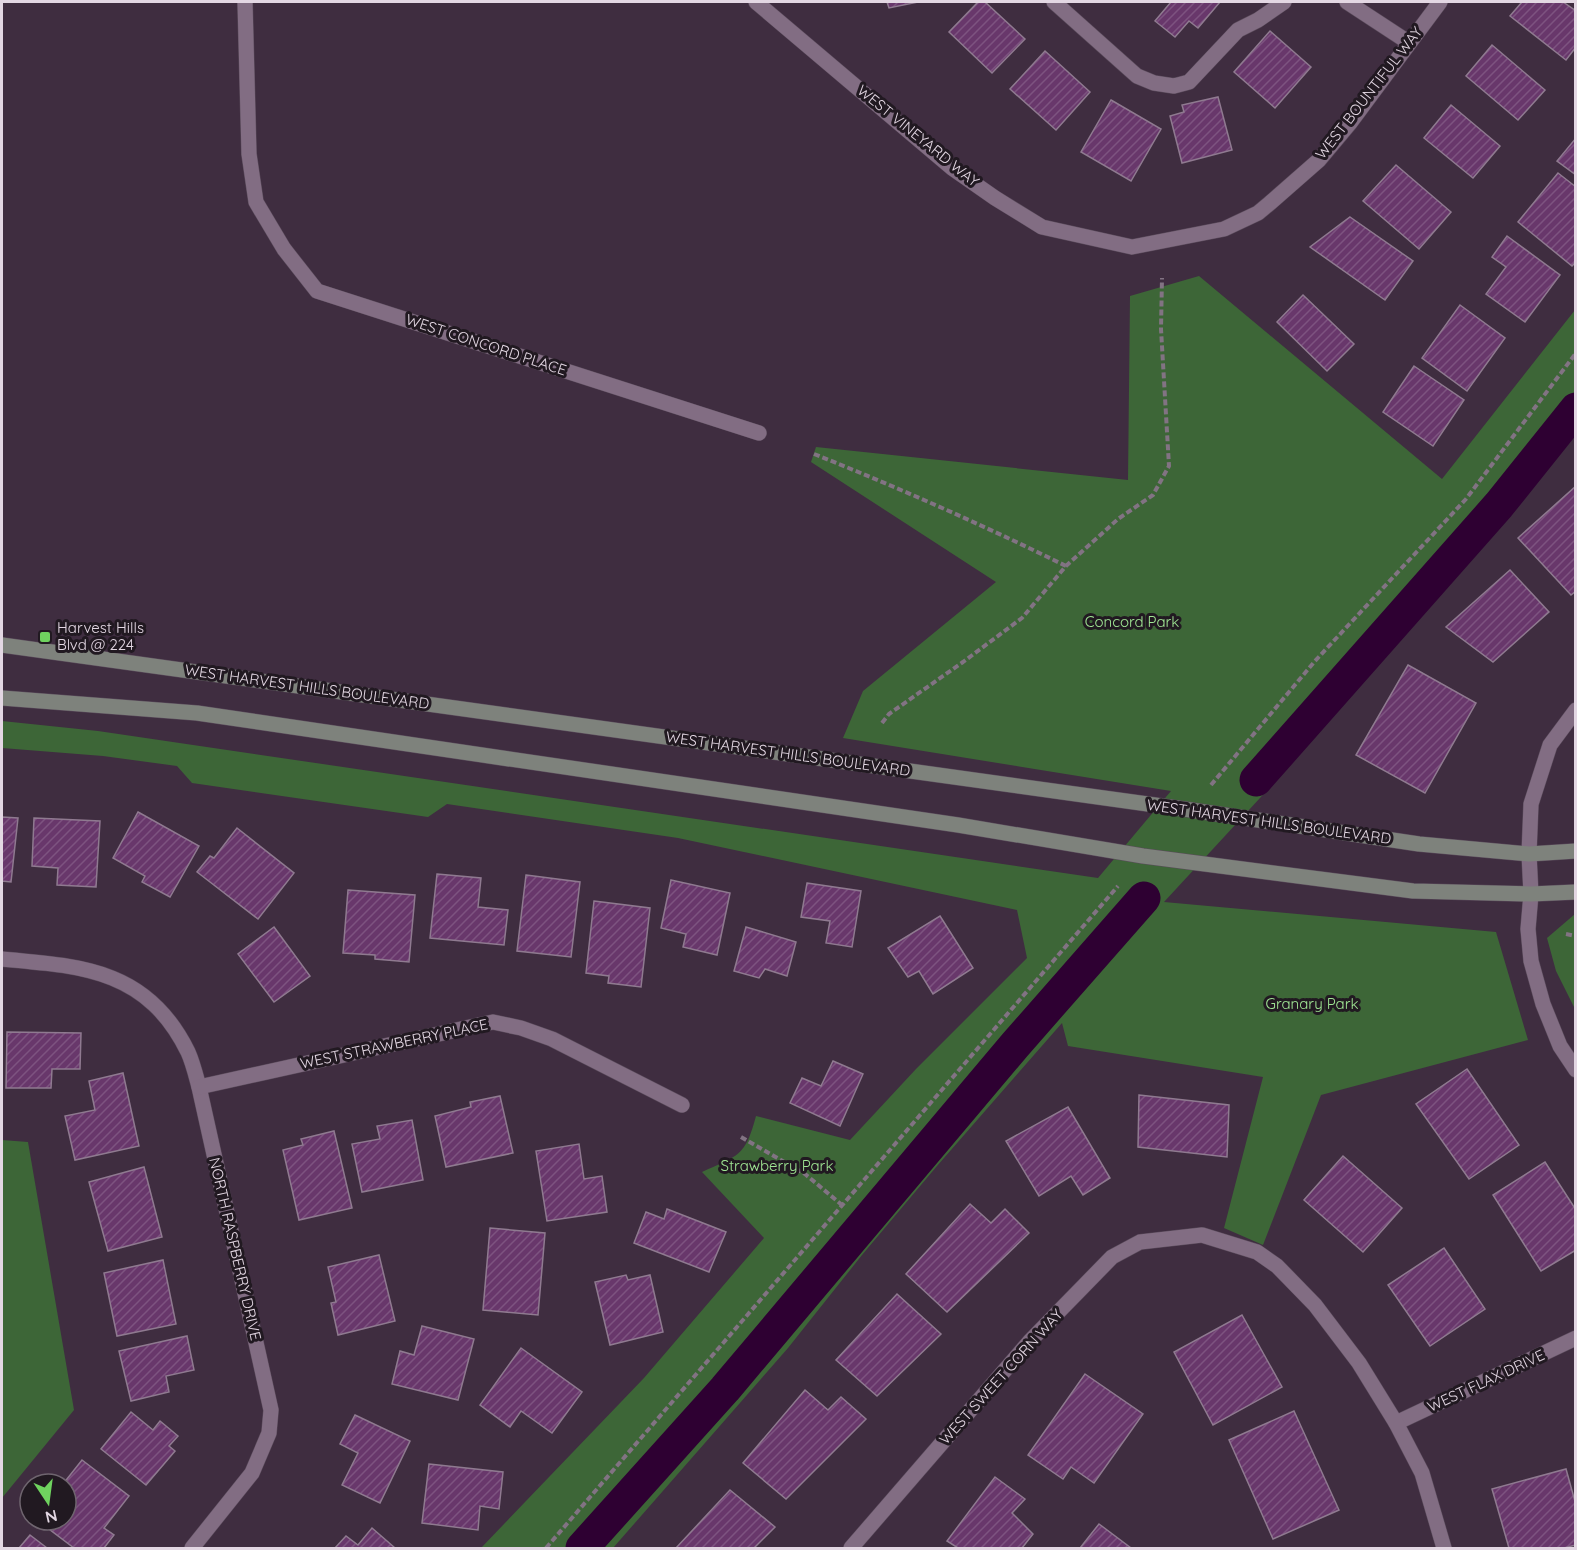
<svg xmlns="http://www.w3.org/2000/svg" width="1577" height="1550" viewBox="0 0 1577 1550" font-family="Quicksand,sans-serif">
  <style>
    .green { fill: #3d6637 }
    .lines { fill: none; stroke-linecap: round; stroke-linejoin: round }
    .canal { stroke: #2e0032; stroke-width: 33 }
    .building { fill: url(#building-hatch); stroke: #8f7a90; stroke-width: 1.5 }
    .street-casing { stroke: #5a4b5b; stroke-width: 16 }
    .secondary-casing { stroke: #5a4b5b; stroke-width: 16 }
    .path { stroke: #827383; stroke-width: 4; stroke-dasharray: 6 3; stroke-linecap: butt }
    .street { stroke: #826d83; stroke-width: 15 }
    .secondary { stroke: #7e827c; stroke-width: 15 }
    .poi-dot { fill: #6fd35f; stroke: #211921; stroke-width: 2 }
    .labels { text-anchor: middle; stroke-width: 6; stroke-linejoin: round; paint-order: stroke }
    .street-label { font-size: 15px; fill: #e3d7e3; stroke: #211921 }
    .park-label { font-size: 15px; fill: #a0e794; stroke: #211921 }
    .poi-label { font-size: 15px; fill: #e3d7e3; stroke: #211921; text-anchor: start }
  </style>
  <defs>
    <pattern id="building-hatch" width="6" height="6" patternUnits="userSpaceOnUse" patternTransform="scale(1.5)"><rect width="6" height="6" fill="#68376b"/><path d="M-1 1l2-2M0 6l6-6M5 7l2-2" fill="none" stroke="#7d5380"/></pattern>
  </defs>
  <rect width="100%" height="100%" fill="#3f2d40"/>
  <g class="green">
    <path d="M1199,276L1442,479L1575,310V428L1494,529L1260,798L1164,902L1496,932L1528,1040L1321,1095L1263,1245L1224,1228L1263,1077L1068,1046L1062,1023L937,1166L862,1255L788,1348L613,1548H481L644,1378L764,1238L702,1172C739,1155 745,1157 756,1116L850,1140L916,1069L1027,958L1017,910L678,838L447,804L428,817L192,783L177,766L103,756L2,748V721L98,731L1098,878L1171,791L843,738L863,691L996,582L811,462L816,447L1128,480L1130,296Z"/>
    <path d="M1575,914V1009L1556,971L1547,938Z"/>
    <path d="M2,1140L28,1142L74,1410L2,1498Z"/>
  </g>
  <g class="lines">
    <g class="canal">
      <path d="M1256,780L1499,505L1576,409"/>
      <path d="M582,1548L725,1389L1015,1045L1144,898"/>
    </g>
  </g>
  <g class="building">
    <path d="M887,2H918L889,8Z"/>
    <path d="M978,2H985L1025,39L992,73L949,32Z"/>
    <path d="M1171,2H1220L1198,28L1189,21L1175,37L1155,21Z"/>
    <path d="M1522,2H1563L1576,11V47L1566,60L1510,16Z"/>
    <path d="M1270,31L1311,67L1275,108L1234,72Z"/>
    <path d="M1492,45L1545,90L1518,120L1466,76Z"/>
    <path d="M1045,51L1090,92L1056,130L1010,89Z"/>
    <path d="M1218,97L1232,150L1182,163L1170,116L1184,112L1182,105Z"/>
    <path d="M1111,100L1161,129L1131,181L1081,152Z"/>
    <path d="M1451,105L1500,146L1473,178L1424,138Z"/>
    <path d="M1576,138V175L1557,161Z"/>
    <path d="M1396,165L1451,212L1419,249L1363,201Z"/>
    <path d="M1558,173L1576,187V262L1572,266L1518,222Z"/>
    <path d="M1350,217L1413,261L1385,300L1310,247Z"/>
    <path d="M1507,236L1560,275L1525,322L1486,294L1506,267L1492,257Z"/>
    <path d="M1303,295L1354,344L1327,371L1277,322Z"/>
    <path d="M1460,305L1505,338L1467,391L1422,358Z"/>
    <path d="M1414,366L1464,400L1433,446L1383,412Z"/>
    <path d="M1576,486V591L1571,595L1518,538Z"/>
    <path d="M1510,570L1549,612L1493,662L1446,627Z"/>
    <path d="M1408,665L1476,703L1425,793L1356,755Z"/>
    <path d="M138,812L199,846L170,897L142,882L145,876L113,858Z"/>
    <path d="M2,817L18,818L11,882L2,881Z"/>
    <path d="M34,818L100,821L96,887L57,885L58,868L32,866Z"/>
    <path d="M237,828L294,873L258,919L197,872L210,856L214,858Z"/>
    <path d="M437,874L481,878L478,907L508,910L504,945L430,938Z"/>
    <path d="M526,875L580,882L571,957L517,951Z"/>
    <path d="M671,880L730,893L717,955L683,947L686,934L661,928Z"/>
    <path d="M807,883L861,891L852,947L826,943L830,921L801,917Z"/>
    <path d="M348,890L415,895L409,962L375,959V955L343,953Z"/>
    <path d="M594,901L650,908L641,987L608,983L609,976L586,973Z"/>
    <path d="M940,916L973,968L933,994L919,971L908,977L888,948Z"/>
    <path d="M274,927L310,976L274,1002L238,954Z"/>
    <path d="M746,927L796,942L787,976L765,969L759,978L734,971Z"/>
    <path d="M7,1032L81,1033L80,1069H52L51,1088H6Z"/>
    <path d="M833,1061L863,1074L840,1126L790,1103L802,1078L821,1086Z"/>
    <path d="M1467,1069L1519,1145L1469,1179L1416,1104Z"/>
    <path d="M123,1073L139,1146L75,1160L65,1116L95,1110L89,1081Z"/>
    <path d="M1139,1095L1229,1105L1227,1157L1138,1147Z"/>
    <path d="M500,1096L513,1153L446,1167L435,1116L471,1107L470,1102Z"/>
    <path d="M1068,1107L1110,1178L1083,1195L1071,1176L1039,1196L1006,1141Z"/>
    <path d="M412,1120L423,1180L362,1192L352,1144L380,1139L377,1126Z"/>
    <path d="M334,1131L352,1208L299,1220L283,1150L303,1145L301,1139Z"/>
    <path d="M579,1144L584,1179L602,1176L607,1212L547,1221L536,1151Z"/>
    <path d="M1343,1156L1402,1208L1363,1252L1304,1200Z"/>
    <path d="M1545,1162L1576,1210V1250L1541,1271L1493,1195Z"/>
    <path d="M144,1167L162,1237L108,1251L89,1182Z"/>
    <path d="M970,1204L991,1223L1005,1209L1029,1233L947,1312L906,1274Z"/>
    <path d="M667,1209L726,1232L709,1272L634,1243L646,1212L664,1219Z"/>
    <path d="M490,1228L545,1233L538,1315L483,1310Z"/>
    <path d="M1444,1248L1485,1309L1430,1346L1388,1285Z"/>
    <path d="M379,1255L395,1321L338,1335L331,1303L336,1302L328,1267Z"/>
    <path d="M163,1260L176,1324L117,1336L104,1273Z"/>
    <path d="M626,1275L628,1280L650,1275L663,1332L610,1345L595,1282Z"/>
    <path d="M897,1294L941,1334L877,1396L836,1360Z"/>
    <path d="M1242,1315L1282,1387L1213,1425L1174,1352Z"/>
    <path d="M422,1326L474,1339L458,1400L392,1384L400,1351L414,1355Z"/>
    <path d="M187,1336L194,1370L166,1376L169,1392L131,1401L119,1351Z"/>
    <path d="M521,1348L582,1392L552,1433L521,1411L510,1427L480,1405Z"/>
    <path d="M1085,1374L1143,1414L1094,1483L1071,1467L1063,1479L1028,1455Z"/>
    <path d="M805,1390L828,1410L841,1397L866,1419L786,1499L743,1463Z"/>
    <path d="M1294,1411L1339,1510L1273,1539L1229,1440Z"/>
    <path d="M131,1412L153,1430L160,1421L178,1436L169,1446L175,1451L146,1485L101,1449Z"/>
    <path d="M355,1415L410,1441L380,1503L342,1485L358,1453L340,1444Z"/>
    <path d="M82,1460L129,1496L104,1528L114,1535L104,1548H74L37,1520H66V1484H63Z"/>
    <path d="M429,1464L503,1472L499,1509L480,1506L478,1530L422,1523Z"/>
    <path d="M1566,1469L1576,1505V1545L1564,1548H1509L1492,1489Z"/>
    <path d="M995,1477L1025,1499L1012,1513L1033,1534L1022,1548H958L947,1541Z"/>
    <path d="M730,1490L775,1527L754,1548H676Z"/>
    <path d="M1099,1524L1131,1548H1080Z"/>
    <path d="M372,1528L395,1548H335L346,1536L358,1545Z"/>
    <path d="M30,1535L47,1548H19Z"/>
  </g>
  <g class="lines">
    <g class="street-casing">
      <g id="street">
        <path d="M245,2L249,154L256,202L284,249L317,291L759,433"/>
        <path d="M756,2L952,168L995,198L1042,227L1132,247L1224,229L1258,213L1270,203L1319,160L1350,123L1440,2"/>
        <path d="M1054,2L1137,76L1154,83L1174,86L1189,82L1238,30L1258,20L1284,2"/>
        <path d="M1347,2L1408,42"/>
        <path d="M1576,710L1550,745L1531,804L1529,854L1531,894L1528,929L1531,961L1543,1004L1560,1046L1576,1070"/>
        <path d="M2,959C83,966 148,970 188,1052C193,1063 196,1076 199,1087L271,1410L269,1433L252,1473L192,1548"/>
        <path d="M199,1087L493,1022L521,1028L552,1039L682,1105"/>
        <path d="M1396,1423L1576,1338"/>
        <path d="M851,1548L1031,1340L1112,1257L1140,1242L1202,1235L1257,1252L1277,1266L1315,1305L1359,1363L1396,1423L1422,1473L1444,1548"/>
      </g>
    </g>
    <g class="secondary-casing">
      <g id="secondary">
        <path d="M2,645L1191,810L1419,844L1529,854L1576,851"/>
        <path d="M2,698L197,713L958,825L1143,856L1413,891L1531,894L1576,892"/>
      </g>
    </g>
    <g class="path">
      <path d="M814,454C899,488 983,525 1066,566"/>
      <path d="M882,723L889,714L963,662L1022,618L1066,566L1118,519L1153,495L1169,466L1161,329L1162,278"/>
      <path d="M1211,785L1315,661L1466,499L1576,353"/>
      <path d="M1566,934L1576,936"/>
      <path d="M741,1137L805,1174L842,1205"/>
      <path d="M546,1548L1118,886"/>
    </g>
    <use href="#street" class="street"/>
    <use href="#secondary" class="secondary"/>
  </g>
  <rect class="poi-dot" x="39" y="631" width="12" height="12" rx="3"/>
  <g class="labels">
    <g class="street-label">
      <text transform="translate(1369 93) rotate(-52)" y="5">WEST BOUNTIFUL WAY</text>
      <text transform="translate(918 136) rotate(39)" y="5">WEST VINEYARD WAY</text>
      <text transform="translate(486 345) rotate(18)" y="5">WEST CONCORD PLACE</text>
      <text transform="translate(307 687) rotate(8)" y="5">WEST HARVEST HILLS BOULEVARD</text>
      <text transform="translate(788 754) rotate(8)" y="5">WEST HARVEST HILLS BOULEVARD</text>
      <text transform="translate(1269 822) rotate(8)" y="5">WEST HARVEST HILLS BOULEVARD</text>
      <text transform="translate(394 1044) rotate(-12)" y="5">WEST STRAWBERRY PLACE</text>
      <text transform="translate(235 1249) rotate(77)" y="5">NORTH RASPBERRY DRIVE</text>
      <text transform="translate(1001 1377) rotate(-48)" y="5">WEST SWEET CORN WAY</text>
      <text transform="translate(1486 1381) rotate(-25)" y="5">WEST FLAX DRIVE</text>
    </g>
    <g class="park-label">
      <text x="1132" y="627">Concord Park</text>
      <text x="1312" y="1009">Granary Park</text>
      <text x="777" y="1171">Strawberry Park</text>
    </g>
    <g class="poi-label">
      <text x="57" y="633">Harvest Hills<tspan x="57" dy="17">Blvd @ 224</tspan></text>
    </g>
  </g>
  <rect width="1577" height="1550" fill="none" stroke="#e3d7e3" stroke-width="6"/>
  <g transform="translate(48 1502) rotate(167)"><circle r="28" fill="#211921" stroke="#6f656f" stroke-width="1.5"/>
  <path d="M0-4.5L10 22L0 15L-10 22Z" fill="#6fd35f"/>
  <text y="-9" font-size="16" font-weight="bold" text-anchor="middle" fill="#e3d7e3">N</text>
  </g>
</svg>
